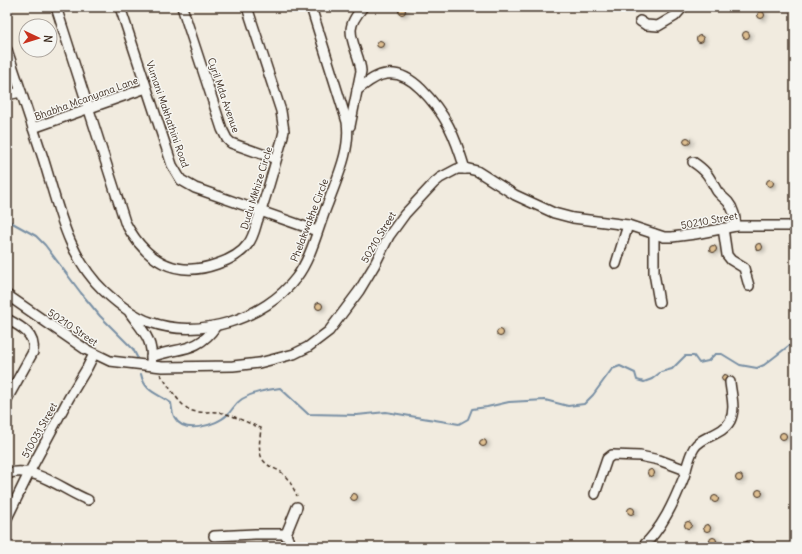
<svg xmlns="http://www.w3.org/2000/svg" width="802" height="554" viewBox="0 0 802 554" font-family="Delius,sans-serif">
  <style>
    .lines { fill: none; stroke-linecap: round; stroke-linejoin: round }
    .stream { stroke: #788fa4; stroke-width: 2 }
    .building { fill: #debf91; stroke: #3b2a1e; filter: url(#shadow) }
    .minor-casing { stroke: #3b2a1e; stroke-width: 12 }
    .path { stroke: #3b2a1e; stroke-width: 1.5; stroke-dasharray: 4 3; stroke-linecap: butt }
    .minor { stroke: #f6f6f2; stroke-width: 9 }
    .labels { text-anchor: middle; stroke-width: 3; stroke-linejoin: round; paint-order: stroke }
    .street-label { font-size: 10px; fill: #3b2a1e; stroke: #f6f6f2 }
  </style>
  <defs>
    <filter id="shadow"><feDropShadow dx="2.5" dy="1.5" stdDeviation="2" flood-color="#0004"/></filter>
  </defs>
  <rect width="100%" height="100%" fill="#f1ebdf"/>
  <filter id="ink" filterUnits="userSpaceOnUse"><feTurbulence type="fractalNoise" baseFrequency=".025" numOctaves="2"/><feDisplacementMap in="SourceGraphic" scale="8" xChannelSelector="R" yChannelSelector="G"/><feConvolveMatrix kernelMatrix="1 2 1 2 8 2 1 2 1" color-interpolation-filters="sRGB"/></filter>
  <g filter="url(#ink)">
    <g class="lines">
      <g class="stream">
        <path d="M7,220L36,236L45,245L81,293L100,316L133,349L137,357"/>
        <path d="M141,374C145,393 158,393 171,403C172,408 172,414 175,418C184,435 217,425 227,415C233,410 234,404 242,399C254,392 266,390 280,388L308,414L357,415L386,412L459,424L468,419L472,409L487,407L509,402L545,400L568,406L584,404L593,395L612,369L620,366L635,373L637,380L644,382L652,379L661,372L672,369L685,356H694L699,363L708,361L715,354H722L740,365L757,368L764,365L795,341"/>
      </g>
    </g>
    <g class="building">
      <circle cx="402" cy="11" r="3.5"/>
      <circle cx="761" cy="15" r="3.5"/>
      <circle cx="746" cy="35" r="3.5"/>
      <circle cx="700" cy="39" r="3.5"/>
      <circle cx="380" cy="44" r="3.5"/>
      <circle cx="687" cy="141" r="3.5"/>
      <circle cx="770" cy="183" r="3.5"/>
      <circle cx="759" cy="247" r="3.5"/>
      <circle cx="713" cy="249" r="3.5"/>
      <circle cx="319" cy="306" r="3.5"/>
      <circle cx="500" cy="333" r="3.5"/>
      <circle cx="725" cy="378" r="3.5"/>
      <circle cx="783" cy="436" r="3.5"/>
      <circle cx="483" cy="443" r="3.5"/>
      <circle cx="651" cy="473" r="3.5"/>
      <circle cx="739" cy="478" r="3.5"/>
      <circle cx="759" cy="493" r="3.5"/>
      <circle cx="354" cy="497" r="3.5"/>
      <circle cx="715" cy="499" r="3.5"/>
      <circle cx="631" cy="511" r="3.5"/>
      <circle cx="688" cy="525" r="3.5"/>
      <circle cx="707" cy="528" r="3.5"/>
      <circle cx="713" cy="541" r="3.5"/>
    </g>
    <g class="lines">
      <g class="minor-casing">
        <g id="minor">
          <path d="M56,7L125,222C145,260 175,279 217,264C229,260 241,254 248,244C253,238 255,229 257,222C267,195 274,167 282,140L284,131L281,111L247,7"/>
          <path d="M120,7L172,165L181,180L195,188L317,231"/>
          <path d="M182,7L222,129L227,139L231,143L276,159"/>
          <path d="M640,21L646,25L658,26L675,16L683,7"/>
          <path d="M7,50C19,86 31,121 43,158C58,205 67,256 104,291C117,303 133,316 150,322C198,340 265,319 296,278C312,257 318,227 328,203C337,178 351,150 347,122L311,7"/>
          <path d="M357,90C366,84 375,75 386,74C401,72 412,80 421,89C446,114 455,136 465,169"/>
          <path d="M7,95L21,92"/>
          <path d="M350,126L361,71C360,57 351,44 351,30C351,22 358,13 363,7"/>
          <path d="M33,128L146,88"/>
          <path d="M693,162C708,172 709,177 717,191C720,195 724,198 728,202C734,209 735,217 736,226"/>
          <path d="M723,228L727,255L731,260L744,268L749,286"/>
          <path d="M654,234V273L659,302"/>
          <path d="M616,264L628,225"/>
          <path d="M7,295L85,349L110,361L162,367L233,366L259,363L294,354L308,347L329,331L359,291L374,266L389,236L405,214L434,183L440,178L457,169H469L477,171L515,195L554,213L573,218L628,225L664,237H672L695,234L736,226H795"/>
          <path d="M130,313C142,330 154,340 151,362"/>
          <path d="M7,319C20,326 36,334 33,352L7,399"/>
          <path d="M151,357C178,347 198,353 216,326"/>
          <path d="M7,474C34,464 64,491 88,500"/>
          <path d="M595,494L607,459L612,455L640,456L659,460L686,470"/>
          <path d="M7,518L31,469L69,398L87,368L94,354"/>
          <path d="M286,534L297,507"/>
          <path d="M214,536L255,534H286L291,547"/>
          <path d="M642,547C662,529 674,502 684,477C687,467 689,456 694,448C702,435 722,436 730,421C736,409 731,394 730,382"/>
          <path d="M749,547V546"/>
        </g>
      </g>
      <path class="path" d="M160,374C167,383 179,405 190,410C198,414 208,411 217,412C232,414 247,423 261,428C260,440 256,456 267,464C271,468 277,469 281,472C289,479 293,487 297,496"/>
      <use href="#minor" class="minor"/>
    </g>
  </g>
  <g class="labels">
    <g class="street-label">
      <text transform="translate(224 95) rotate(71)" y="4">Cyril Mda Avenue</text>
      <text transform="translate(86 98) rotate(-20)" y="4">Bhabha Mcanyana Lane</text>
      <text transform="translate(168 114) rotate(71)" y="4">Vumani Makhathini Road</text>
      <text transform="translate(256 188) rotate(-73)" y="4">Dudu Mkhize Circle</text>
      <text transform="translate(309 220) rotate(-69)" y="4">Phelakwakhe Circle</text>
      <text transform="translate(709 220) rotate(-10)" y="4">50210 Street</text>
      <text transform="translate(378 237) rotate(-59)" y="4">50210 Street</text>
      <text transform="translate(73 327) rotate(34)" y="4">50210 Street</text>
      <text transform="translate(39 430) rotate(-61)" y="4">510031 Street</text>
    </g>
  </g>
  <rect width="802" height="554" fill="none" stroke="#f6f6f2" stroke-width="24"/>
  <rect x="12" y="12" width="778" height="530" fill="none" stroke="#3b2a1e" stroke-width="1.5" filter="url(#ink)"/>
  <g transform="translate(38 38) rotate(94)"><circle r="19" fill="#f6f6f2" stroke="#aba49d"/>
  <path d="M0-3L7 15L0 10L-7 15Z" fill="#c8321e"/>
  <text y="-6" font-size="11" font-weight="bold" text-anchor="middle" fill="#3b2a1e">N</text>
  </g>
</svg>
